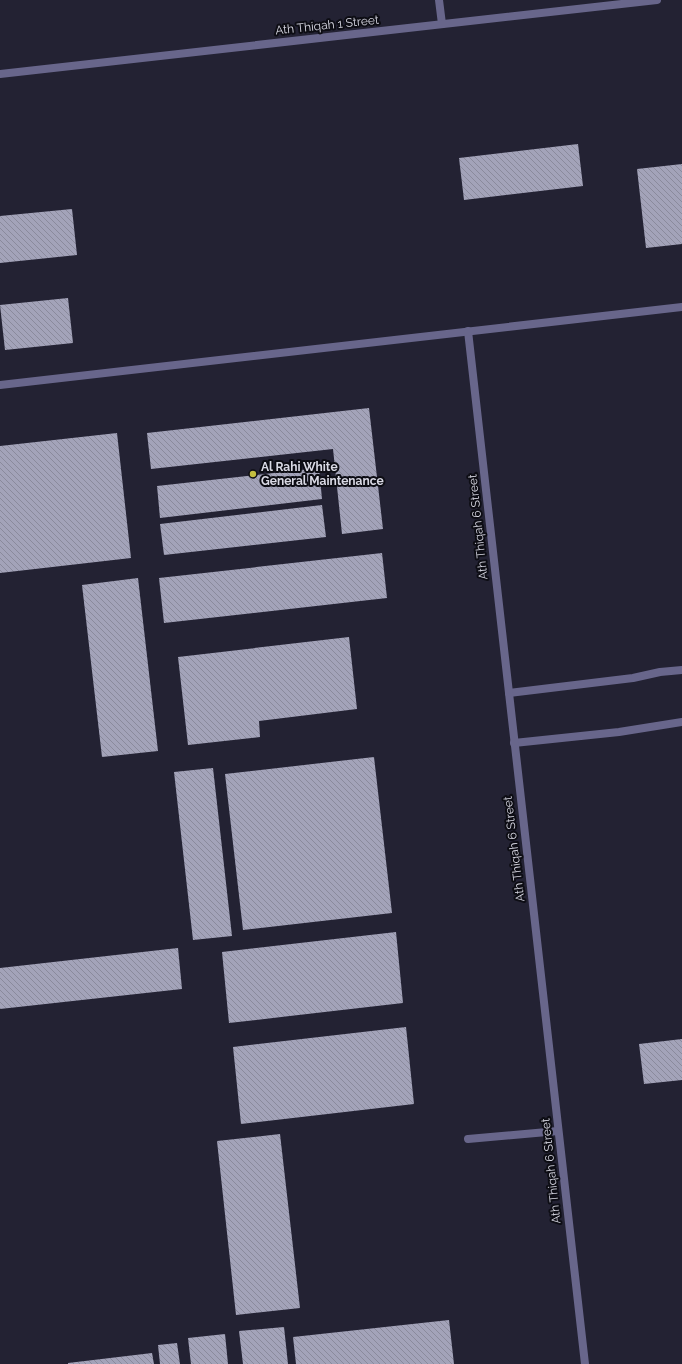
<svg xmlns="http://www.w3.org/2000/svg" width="682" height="1364" viewBox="0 0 682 1364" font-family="Raleway,sans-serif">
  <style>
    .building { fill: url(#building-back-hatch) }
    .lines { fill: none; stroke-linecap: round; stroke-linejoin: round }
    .lane { stroke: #68668b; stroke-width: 8 }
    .street { stroke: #68668b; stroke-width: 8 }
    .poi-dot { fill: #c3bd3f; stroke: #0d0d14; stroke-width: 1.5 }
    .labels { text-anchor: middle; stroke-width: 4; stroke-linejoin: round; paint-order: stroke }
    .street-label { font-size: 12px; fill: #d9d9e4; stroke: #0d0d14 }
    .poi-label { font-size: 12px; font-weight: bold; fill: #d9d9e4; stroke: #0d0d14; text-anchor: start }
  </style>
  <defs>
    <pattern id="building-back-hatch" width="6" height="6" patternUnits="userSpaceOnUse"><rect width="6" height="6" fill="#a3a3b9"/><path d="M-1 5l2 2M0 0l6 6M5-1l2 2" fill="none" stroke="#8a8a9c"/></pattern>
  </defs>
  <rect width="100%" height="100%" fill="#232233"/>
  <g class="building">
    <path d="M578,144L583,186L464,200L459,158Z"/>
    <path d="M682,164V244L646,248L637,169Z"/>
    <path d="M72,209L77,255L0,263V216Z"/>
    <path d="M68,298L73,343L5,350L0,305Z"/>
    <path d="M369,408L383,529L342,534L333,449L151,469L147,433Z"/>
    <path d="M117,433L131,558L0,573V446Z"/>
    <path d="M319,468L322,499L160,518L157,486Z"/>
    <path d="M322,505L326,537L164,555L160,524Z"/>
    <path d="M382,553L387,598L164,623L159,578Z"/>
    <path d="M138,578L158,751L102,757L82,585Z"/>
    <path d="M349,637L357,709L259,721L260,737L188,745L178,657Z"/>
    <path d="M374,757L392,913L243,930L225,774Z"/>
    <path d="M213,768L232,936L193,940L174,772Z"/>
    <path d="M396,932L403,1003L229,1023L222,952Z"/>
    <path d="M178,948L182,989L0,1009V968Z"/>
    <path d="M406,1027L414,1104L241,1124L233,1047Z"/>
    <path d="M682,1039V1080L644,1084L639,1044Z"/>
    <path d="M280,1134L300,1308L236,1315L217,1141Z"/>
    <path d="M449,1320L454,1364H296L293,1337Z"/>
    <path d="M284,1327L288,1364H243L239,1331Z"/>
    <path d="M225,1334L228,1364H191L188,1338Z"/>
    <path d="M177,1343L180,1364H160L158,1345Z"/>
    <path d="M152,1353L154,1364H68V1363Z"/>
  </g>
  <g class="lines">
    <g class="lane">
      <path d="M439,0L442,24"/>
      <path d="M509,693L633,678L660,672L682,670"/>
      <path d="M514,743L619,732L682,722"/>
      <path d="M468,1139L558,1131"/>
    </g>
    <g class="street">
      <path d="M0,74L657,0"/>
      <path d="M468,331L585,1364"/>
      <path d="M0,385L682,307"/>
    </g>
  </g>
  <circle class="poi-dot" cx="253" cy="474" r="4"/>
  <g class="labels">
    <g class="street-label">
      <text transform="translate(327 25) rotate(-6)" y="4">Ath Thiqah 1 Street</text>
      <text transform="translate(478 527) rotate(-96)" y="4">Ath Thiqah 6 Street</text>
      <text transform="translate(514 849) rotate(-97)" y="4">Ath Thiqah 6 Street</text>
      <text transform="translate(551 1171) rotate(-96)" y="4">Ath Thiqah 6 Street</text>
    </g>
    <g class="poi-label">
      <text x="261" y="471">Al Rahi White<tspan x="261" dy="14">General Maintenance</tspan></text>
    </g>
  </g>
</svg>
